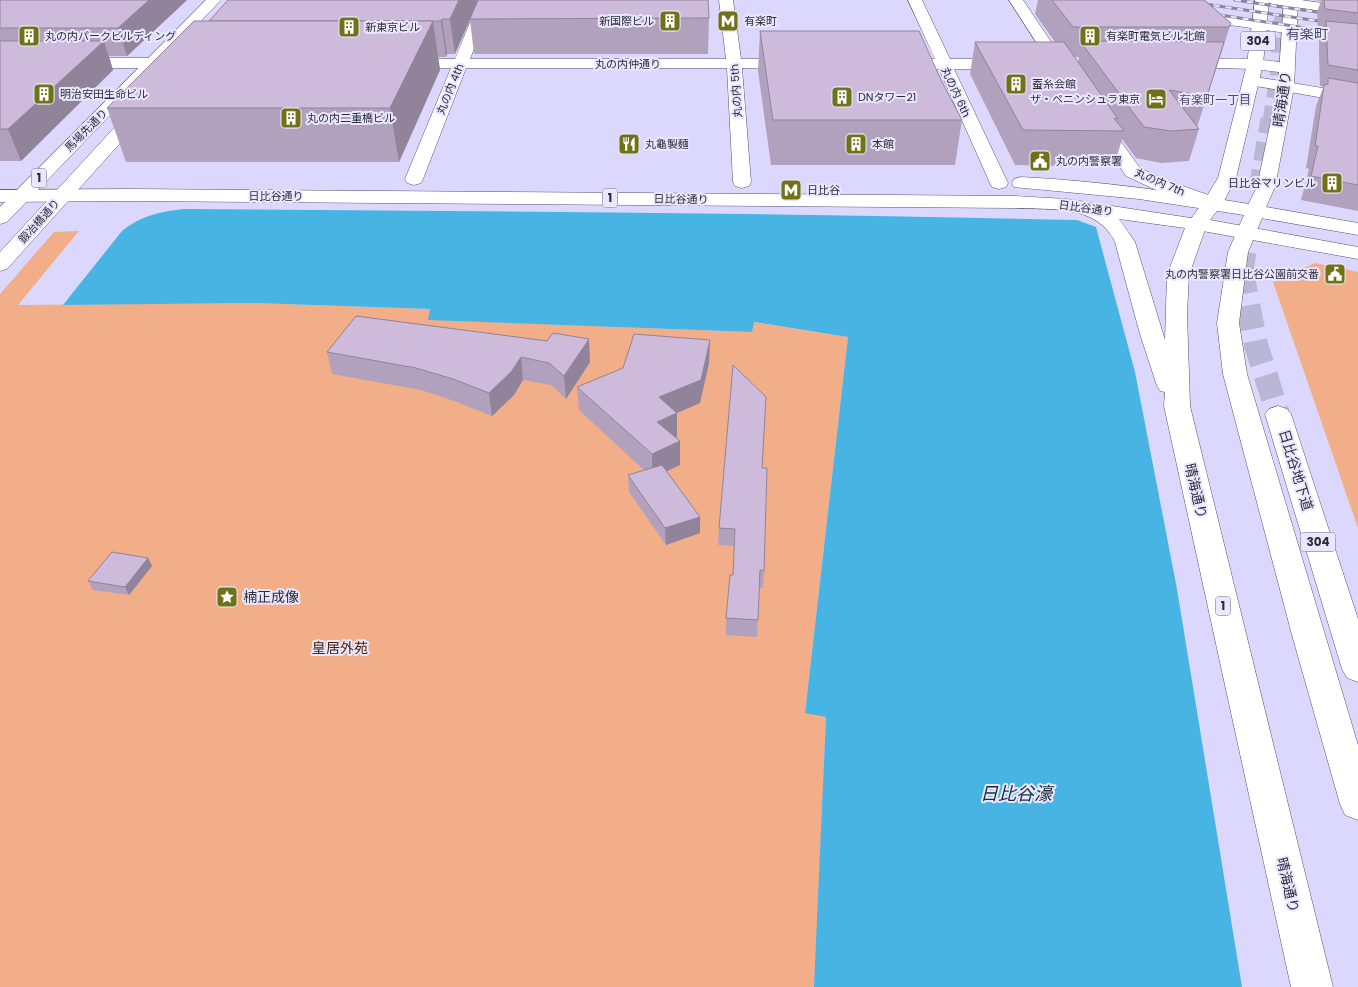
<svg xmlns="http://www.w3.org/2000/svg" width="1358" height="987" viewBox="0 0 1358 987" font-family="Poppins,'Noto Sans JP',sans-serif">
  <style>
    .green { fill: #f1ae88 }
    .water { fill: #47b4e4 }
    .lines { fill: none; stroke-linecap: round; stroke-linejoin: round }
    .major-tunnel-far2 { stroke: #b9b6d6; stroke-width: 15; stroke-dasharray: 15 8; stroke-linecap: butt }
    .major-tunnel-far1 { stroke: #b9b6d6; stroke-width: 19; stroke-dasharray: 19 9; stroke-linecap: butt }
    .major-tunnel { stroke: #b9b6d6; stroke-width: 24; stroke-dasharray: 24 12; stroke-linecap: butt }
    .minor-casing { stroke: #54506f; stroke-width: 1 }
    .major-casing { stroke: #54506f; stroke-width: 1 }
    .highway-casing { stroke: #54506f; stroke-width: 1 }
    .minor { fill: #fff; fill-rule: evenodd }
    .major { fill: #fff; fill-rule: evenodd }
    .highway { fill: #fff; fill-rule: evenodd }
    .rail-casing { stroke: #88859f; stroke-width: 3 }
    .rail { stroke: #e9e7fd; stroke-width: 2; stroke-dasharray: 6; stroke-linecap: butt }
    .wall { fill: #b1a1bd; fill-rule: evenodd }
    .shaded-wall { fill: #90839a }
    .building { fill: #cebbdc; stroke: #90839a }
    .labels { text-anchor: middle; stroke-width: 4; stroke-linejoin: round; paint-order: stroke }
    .far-poi-label { font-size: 11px; fill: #2e2c3a; stroke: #e9e7fd; text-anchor: start }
    .far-street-label { font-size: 11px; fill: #2e2c3a; stroke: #e9e7fd }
    .shield { fill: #e9e7fd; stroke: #666474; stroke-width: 1 }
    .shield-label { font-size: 12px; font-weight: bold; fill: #2e2c3a }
    .far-neighbourhood-label { font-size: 12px; fill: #4e4a68; stroke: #e9e7fd }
    .far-quarter-label { font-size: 14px; fill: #4e4a68; stroke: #e9e7fd }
    .street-label { font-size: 14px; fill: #2e2c3a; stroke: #e9e7fd }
    .poi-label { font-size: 14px; fill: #2e2c3a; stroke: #e9e7fd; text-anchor: start }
    .park-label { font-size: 14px; fill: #4b2307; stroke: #e9e7fd }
    .near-water-label { font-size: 18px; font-style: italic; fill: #152c38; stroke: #e9e7fd }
  </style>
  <rect width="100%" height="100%" fill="#dcd8fd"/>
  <g class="green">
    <path d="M79,231L18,305L251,303L430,309L429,317L462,321L752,332L753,322L848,337L805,712L826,717L815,987H0V294L54,232Z"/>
    <path d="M1315,263L1358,272V528L1273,282Z"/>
  </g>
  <path class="water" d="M184,209C482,211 780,213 1077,220L1096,227L1135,372L1177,589L1242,987H814L826,717L805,713L848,337L754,322L752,332L428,320L430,309L251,303L63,305L122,231C140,216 161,211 184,209Z"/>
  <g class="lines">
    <path class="major-tunnel-far2" d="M1270,121L1277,77L1280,27L1286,0"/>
    <g class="major-tunnel-far1">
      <path d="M1258,189L1270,119"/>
      <path d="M1244,271L1248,246"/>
    </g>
    <path class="major-tunnel" d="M1244,270L1243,278L1256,345L1278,414"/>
    <g class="minor-casing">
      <g id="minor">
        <path d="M479,0H493L470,59H726L719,0H733L741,59H796L801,61L804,64L801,67L796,69L742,68L751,182L749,186L742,188L735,186L733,182L727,68H466L423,179L421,183L414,185L407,183L405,179L451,68H401L396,66L393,63L396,60L401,58L455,59Z"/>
        <path d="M908,0H922L950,59H1008L1013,61L1016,64L1013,67L1008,69H954L1008,183L1006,187L999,189L992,187L990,183L939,69H896L891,67L888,64L891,61L896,59H935Z"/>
        <path d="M1009,0H1023L1072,73L1070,76H1058Z"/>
        <path d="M1265,0H1301L1358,8V16L1272,4Z"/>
        <path d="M1192,12L1358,35V43L1187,19L1185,16L1187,13Z"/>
        <path d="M0,58H181L186,60L189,63L186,66L181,68H0Z"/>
        <path d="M1181,59C1218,59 1257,56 1292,65L1295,68L1292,71L1287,73L1255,69L1176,67L1173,64L1176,61Z"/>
        <path d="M1256,77L1358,94V104L1250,85L1248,82L1250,79Z"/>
        <path d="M1097,116L1103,117L1140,168L1168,181L1220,199L1223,203L1220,207L1213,209L1206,207L1154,189L1126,176L1089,121L1091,117Z"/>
      </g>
    </g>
    <g class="major-casing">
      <g id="major">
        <path d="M206,0H221L7,222L0,224V207Z"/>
        <path d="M1255,0H1269L1263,64L1236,178L1223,203L1210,220L1358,247V259L1197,230L1190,228L1187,224L1204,201L1218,178L1247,64Z"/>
        <path d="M1284,0H1298L1294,87L1275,187L1266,207L1358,223V235L1255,217L1248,215L1245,211L1257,187L1278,87Z"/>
        <path d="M142,103L148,104L150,108L148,112L7,269L0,271V252L136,104Z"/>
        <path d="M1278,406L1287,409L1291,414L1358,619V682L1347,678L1342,669L1265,414L1269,409Z"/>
      </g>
    </g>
    <g class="highway-casing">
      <g id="highway">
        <path d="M1021,177C1100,181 1177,192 1255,205L1262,207L1265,211L1248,252L1239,323L1247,374L1358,745V820L1345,815L1340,804L1292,635L1223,374L1217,323L1228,252L1244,215L1139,199L1014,187L1012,183L1014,179Z"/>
        <path d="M129,189L1014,196L1066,199L1204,220L1207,224L1189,275L1187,313L1190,406L1333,987H1291L1164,406L1165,392L1160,391L1157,386L1140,334L1115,242C1097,204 1050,210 1014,208L129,201L0,202V190ZM1119,219L1185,228L1167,275L1165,340L1135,242Z"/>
      </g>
    </g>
    <use href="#minor" class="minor"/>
    <use href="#major" class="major"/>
    <use href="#highway" class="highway"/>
    <g class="rail-casing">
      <g id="rail">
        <path d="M1178,0L1358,27"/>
        <path d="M1235,0L1358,18"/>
        <path d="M1207,13L1358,36"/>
      </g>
    </g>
    <use href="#rail" class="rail"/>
  </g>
  <g class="wall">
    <path d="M0,0H187L127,56H109L113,70L21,161H0Z"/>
    <path d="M228,0L709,18L708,54H474L470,20L455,54H447L446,57H438L440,70L399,162H126L107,108L209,21Z"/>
    <path d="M1038,0H1204L1231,23L1197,127L1199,129L1189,161L1161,163L1136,158L1122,139L1114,167L1015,165L970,74L975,42H1055L1035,14ZM1074,57H1079L1078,62Z"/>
    <path d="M1314,0H1358V211L1301,200L1309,169L1306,168L1316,106L1324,86H1320L1319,55V40L1323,29L1318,28L1317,12L1321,1Z"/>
    <path d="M760,31L962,120L955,165H771L758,71Z"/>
    <path d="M356,316L590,362L566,399L551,385L523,380L514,395L492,416L457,402L421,390L332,374L327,352Z"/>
    <path d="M710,340L709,363L700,403L677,413V437L676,438L680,465L667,471L700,517V533L666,545L629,492L628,475L644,470L579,410L577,387Z"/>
    <path d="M762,468L764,571L763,588L759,587L757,637L726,635V618L733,575L734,546L718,545L719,528Z"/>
    <path d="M152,566L129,595L93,590L88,581Z"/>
  </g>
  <g class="shaded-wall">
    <path d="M149,0H187L127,56L118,28Z"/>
    <path d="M459,0H478L455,54L450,19Z"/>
    <path d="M442,19L447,54L446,57L441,21Z"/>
    <path d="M433,21L440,70L399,162L390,108Z"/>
    <path d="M104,41L113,70L21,161L8,129Z"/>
    <path d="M589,339L590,362L566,399L564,376Z"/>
    <path d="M710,340L709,363L700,403L677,413V437L658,446L657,422L659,397Z"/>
    <path d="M521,357L523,380L514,395L492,416L489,393Z"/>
    <path d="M680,441V465L652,478V454Z"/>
    <path d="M700,517V533L666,545L665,528Z"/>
    <path d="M148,558L152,566L129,595L125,587Z"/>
  </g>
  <g class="building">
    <path d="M0,0H149L118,28H0Z"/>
    <path d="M228,0H459L450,19H442L441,21H209Z"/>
    <path d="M478,0H708L709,18L470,19Z"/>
    <path d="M1052,0H1204L1231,23L1229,27H1073Z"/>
    <path d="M1324,0H1358V13L1325,9Z"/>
    <path d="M194,21H433L390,108H107Z"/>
    <path d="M1326,21L1358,24V70L1328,65Z"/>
    <path d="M760,31H919L941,80L962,120H773Z"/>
    <path d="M0,41H104L8,129H0Z"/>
    <path d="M1082,41L1224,42L1207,96L1169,90L1199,129L1171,131L1144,127L1083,45H1085Z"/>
    <path d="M975,42H1064L1118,119L1114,118L1124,131L1023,130Z"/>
    <path d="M1328,78L1358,83V185L1311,176L1318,146H1315L1324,85L1328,84Z"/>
    <path d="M356,316L547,341L553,333L589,339L564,376L549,363L521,357L511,372L489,393L453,379L416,368L327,352Z"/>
    <path d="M634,334L710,340L701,380L659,397L677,413L657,422L680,441L652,454L577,387L623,368Z"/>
    <path d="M733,365L766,397L762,468H767L764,571L760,570L758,620L726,618L730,575H733L735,529L719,528Z"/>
    <path d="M662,465L700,517L665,528L628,475Z"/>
    <path d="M112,552L148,558L125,587L88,581Z"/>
  </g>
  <defs>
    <g id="building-square" transform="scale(1.125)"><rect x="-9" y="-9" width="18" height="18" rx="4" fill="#707218" stroke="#e9e7fd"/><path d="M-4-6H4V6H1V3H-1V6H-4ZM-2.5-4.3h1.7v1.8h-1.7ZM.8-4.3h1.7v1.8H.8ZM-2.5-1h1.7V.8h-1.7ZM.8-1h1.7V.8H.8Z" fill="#fff"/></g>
    <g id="metro-square" transform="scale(1.125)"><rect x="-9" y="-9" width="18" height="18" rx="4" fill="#707218" stroke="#e9e7fd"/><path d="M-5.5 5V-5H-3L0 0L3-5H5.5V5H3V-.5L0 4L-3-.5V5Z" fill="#fff"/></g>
    <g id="hotel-square" transform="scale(1.125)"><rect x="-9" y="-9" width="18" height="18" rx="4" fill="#707218" stroke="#e9e7fd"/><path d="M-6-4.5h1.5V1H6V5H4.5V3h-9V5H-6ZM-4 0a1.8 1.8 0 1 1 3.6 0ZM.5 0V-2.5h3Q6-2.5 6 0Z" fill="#fff"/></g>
    <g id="restaurant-square" transform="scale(1.125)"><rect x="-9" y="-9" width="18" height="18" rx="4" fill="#707218" stroke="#e9e7fd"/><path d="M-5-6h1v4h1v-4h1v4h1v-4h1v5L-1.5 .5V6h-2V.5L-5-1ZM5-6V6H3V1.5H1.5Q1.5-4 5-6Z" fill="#fff"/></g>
    <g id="civic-square" transform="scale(1.125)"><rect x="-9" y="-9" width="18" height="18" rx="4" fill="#707218" stroke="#e9e7fd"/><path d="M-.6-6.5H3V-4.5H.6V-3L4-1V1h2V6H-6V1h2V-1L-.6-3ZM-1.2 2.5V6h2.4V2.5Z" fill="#fff"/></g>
    <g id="sight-square" transform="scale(1.125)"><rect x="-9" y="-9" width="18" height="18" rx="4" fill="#707218" stroke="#e9e7fd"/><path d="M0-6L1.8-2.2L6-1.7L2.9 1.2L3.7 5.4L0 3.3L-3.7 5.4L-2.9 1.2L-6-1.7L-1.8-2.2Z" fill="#fff"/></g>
  </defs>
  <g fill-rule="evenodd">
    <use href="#building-square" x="670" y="21"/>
    <use href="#metro-square" x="728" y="21"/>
    <use href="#building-square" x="349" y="27"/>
    <use href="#building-square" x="29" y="36"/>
    <use href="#building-square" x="1090" y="36"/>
    <use href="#building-square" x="1016" y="84"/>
    <use href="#building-square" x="44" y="94"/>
    <use href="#building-square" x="842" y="97"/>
    <use href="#hotel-square" x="1156" y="99"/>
    <use href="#building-square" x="291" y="118"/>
    <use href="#restaurant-square" x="629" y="144"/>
    <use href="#building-square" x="856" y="144"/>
    <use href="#civic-square" x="1040" y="161"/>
    <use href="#building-square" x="1332" y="183"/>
    <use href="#metro-square" x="791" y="190"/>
    <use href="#civic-square" x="1335" y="274"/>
    <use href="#sight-square" x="227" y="597"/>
  </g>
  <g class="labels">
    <g class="far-poi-label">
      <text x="654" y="25" text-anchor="end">新国際ビル</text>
      <text x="744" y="25">有楽町</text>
      <text x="365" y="31">新東京ビル</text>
      <text x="45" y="40">丸の内パークビルディング</text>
      <text x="1106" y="40">有楽町電気ビル北館</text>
      <text x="1032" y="88">蚕糸会館</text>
      <text x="60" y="98">明治安田生命ビル</text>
      <text x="858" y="101">DNタワー21</text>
      <text x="1140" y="103" text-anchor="end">ザ・ペニンシュラ東京</text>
      <text x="307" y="122">丸の内二重橋ビル</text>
      <text x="645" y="148">丸龜製麵</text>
      <text x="872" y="148">本館</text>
      <text x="1056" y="165">丸の内警察署</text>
      <text x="1316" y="187" text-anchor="end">日比谷マリンビル</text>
      <text x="807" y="194">日比谷</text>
      <text x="1319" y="278" text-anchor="end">丸の内警察署日比谷公園前交番</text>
    </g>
    <g class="far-street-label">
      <text x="628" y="68">丸の内仲通り</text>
      <text transform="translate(450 89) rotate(-68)" y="4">丸の内 4th</text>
      <text transform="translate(736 91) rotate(-94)" y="4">丸の内 5th</text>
      <text transform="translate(956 92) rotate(65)" y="4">丸の内 6th</text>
      <text transform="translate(86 130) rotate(-45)" y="4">馬場先通り</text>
      <text transform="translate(1160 182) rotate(23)" y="4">丸の内 7th</text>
      <text x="276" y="200">日比谷通り</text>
      <text transform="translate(681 199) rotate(1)" y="4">日比谷通り</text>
      <text transform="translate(1086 208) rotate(7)" y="4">日比谷通り</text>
      <text transform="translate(39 221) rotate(-48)" y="4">鍛冶橋通り</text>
    </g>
    <g class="shield">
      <rect x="1240.5" y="31.5" width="35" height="19" rx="4"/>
      <rect x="31.5" y="168.5" width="15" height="19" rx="4"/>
      <rect x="602.5" y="188.5" width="15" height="19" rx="4"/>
      <rect x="1300.5" y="532.5" width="35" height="19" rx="4"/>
      <rect x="1215.5" y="596.5" width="15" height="19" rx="4"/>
    </g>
    <g class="shield-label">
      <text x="1258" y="45">304</text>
      <text x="39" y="182">1</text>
      <text x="610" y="202">1</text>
      <text x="1318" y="546">304</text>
      <text x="1223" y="610">1</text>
    </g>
    <g class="far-neighbourhood-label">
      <text x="1215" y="104">有楽町一丁目</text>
    </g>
    <g class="far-quarter-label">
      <text x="1307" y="39">有楽町</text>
    </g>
    <g class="street-label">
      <text transform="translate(1282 99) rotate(-82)" y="5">晴海通り</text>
      <text transform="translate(1296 470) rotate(73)" y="5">日比谷地下道</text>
      <text transform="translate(1196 491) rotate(77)" y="5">晴海通り</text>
      <text transform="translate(1288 885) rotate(77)" y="5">晴海通り</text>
    </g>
    <g class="poi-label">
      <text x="243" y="602">楠正成像</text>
    </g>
    <g class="park-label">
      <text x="340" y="653">皇居外苑</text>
    </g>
    <g class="near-water-label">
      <text x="1016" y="800">日比谷濠</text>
    </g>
  </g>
</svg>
